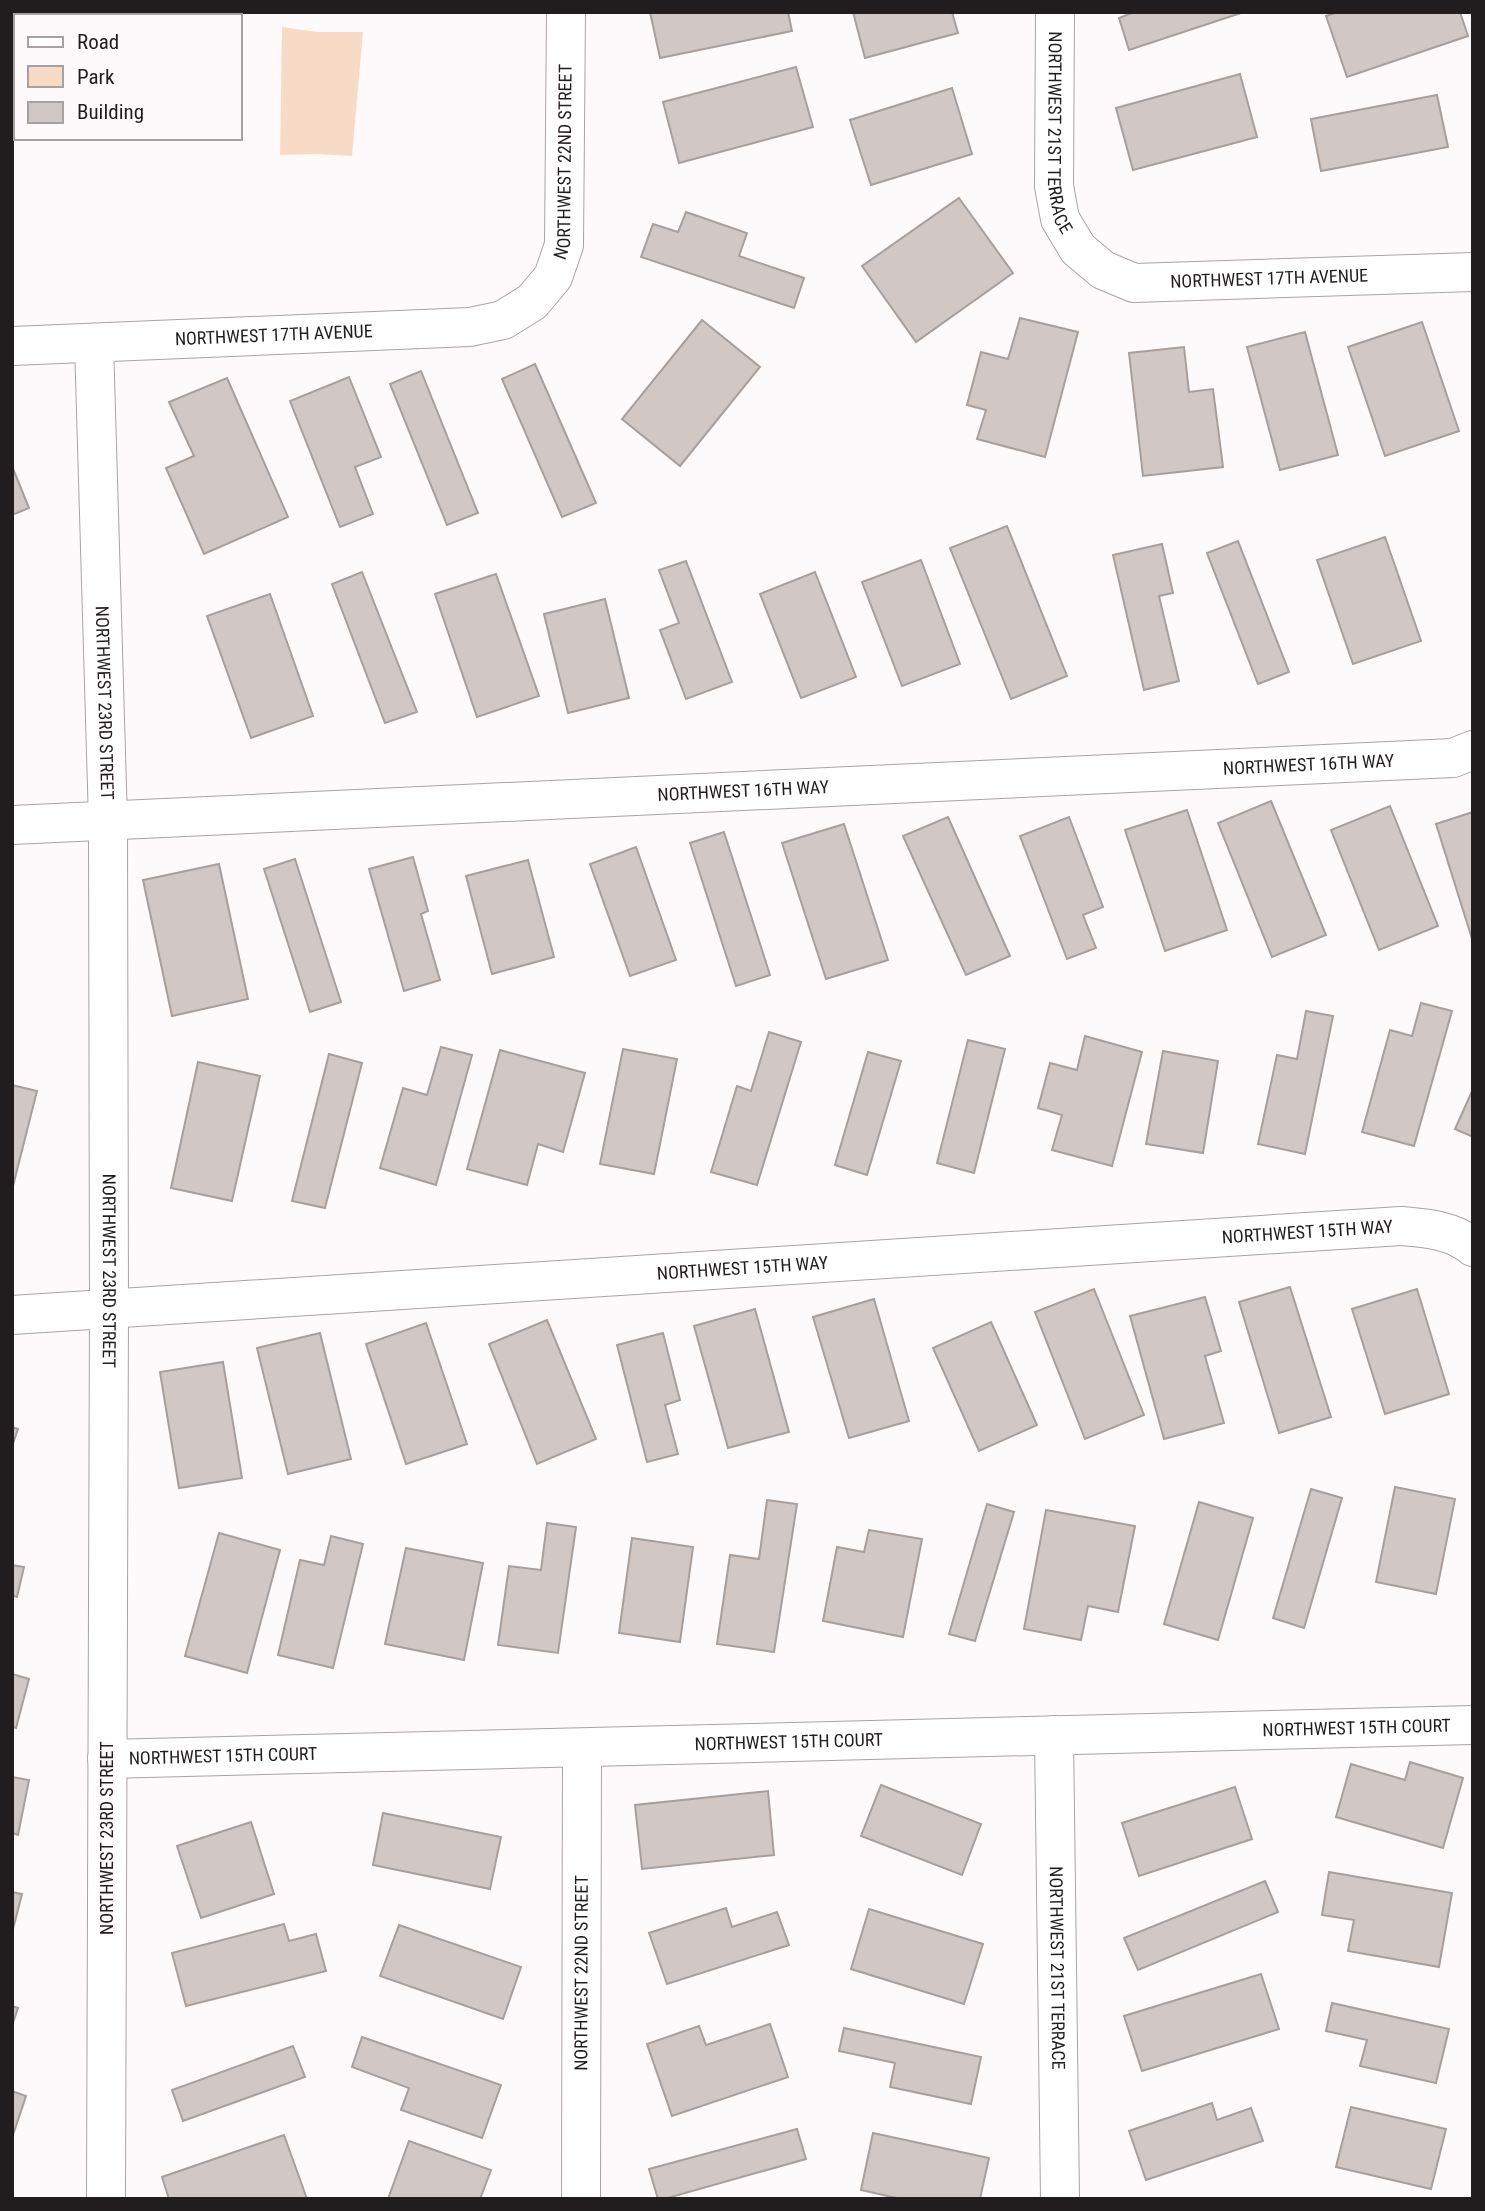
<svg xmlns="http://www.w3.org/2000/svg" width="1485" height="2211" viewBox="0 0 1485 2211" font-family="'Roboto Condensed',sans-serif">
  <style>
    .green { fill: #f8dbc6 }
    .building { fill: #d1c7c5; stroke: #a89e9c; stroke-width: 2 }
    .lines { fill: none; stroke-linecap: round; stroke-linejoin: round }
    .minor-casing { stroke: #aba2a3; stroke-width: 40 }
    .minor { stroke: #fff; stroke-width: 38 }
    .labels { text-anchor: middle; stroke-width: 5; stroke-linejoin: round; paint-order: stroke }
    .street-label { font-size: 18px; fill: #211d1e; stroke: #fefafb }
  </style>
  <rect width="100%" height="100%" fill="#fefafb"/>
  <path class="green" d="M282,27L317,32H363L352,156L314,154L280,155Z"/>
  <g class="building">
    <path d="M650,12H788L792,31L660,58Z"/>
    <path d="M853,12H952L958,33L865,58Z"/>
    <path d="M1134,12H1244L1129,50L1119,18Z"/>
    <path d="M1338,12H1460L1468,36L1347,77L1326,16Z"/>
    <path d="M796,67L813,127L679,163L663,102Z"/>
    <path d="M1240,74L1257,137L1133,170L1116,108Z"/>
    <path d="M952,88L972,154L871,185L850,120Z"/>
    <path d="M1437,95L1448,147L1321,171L1311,119Z"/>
    <path d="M959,198L1013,273L916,342L862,266Z"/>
    <path d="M686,212L747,233L739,256L804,278L794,308L641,257L653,224L678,232Z"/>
    <path d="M1020,318L1078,332L1045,457L977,439L986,410L967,405L981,352L1008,359Z"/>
    <path d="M702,320L760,367L680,466L622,419Z"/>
    <path d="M1422,322L1459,431L1385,456L1348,347Z"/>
    <path d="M1305,332L1338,455L1280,470L1247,347Z"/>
    <path d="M1184,347L1189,392L1213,389L1223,467L1143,476L1129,353Z"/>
    <path d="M535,364L596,503L562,517L502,379Z"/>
    <path d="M421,371L478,513L447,525L390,384Z"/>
    <path d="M349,377L381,457L355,467L373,514L340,527L290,401Z"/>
    <path d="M227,378L288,517L204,554L166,468L194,456L169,402Z"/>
    <path d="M12,466L29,508L12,515Z"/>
    <path d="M1007,526L1067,676L1011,699L950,548Z"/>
    <path d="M1385,537L1421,641L1353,664L1317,560Z"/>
    <path d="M1238,541L1289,672L1258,684L1207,553Z"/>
    <path d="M1162,544L1173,593L1159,596L1179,681L1144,690L1113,555Z"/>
    <path d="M921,560L960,664L902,686L862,582Z"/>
    <path d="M686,561L732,682L686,699L660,630L679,623L659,570Z"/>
    <path d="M362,572L417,712L385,723L332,584Z"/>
    <path d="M815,572L856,677L801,698L760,594Z"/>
    <path d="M496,574L539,696L477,717L435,594Z"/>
    <path d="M270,594L313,716L251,738L207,616Z"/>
    <path d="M605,599L629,698L568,713L544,614Z"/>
    <path d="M1271,801L1326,935L1272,957L1218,823Z"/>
    <path d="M1390,806L1438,926L1379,950L1331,830Z"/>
    <path d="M1187,810L1227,930L1165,951L1125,830Z"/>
    <path d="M1473,812V942L1436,824Z"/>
    <path d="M948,817L1010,956L966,975L903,836Z"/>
    <path d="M1069,817L1103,907L1083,915L1096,948L1067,959L1020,836Z"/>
    <path d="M844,824L888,960L826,979L782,843Z"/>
    <path d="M724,832L770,975L736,986L690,843Z"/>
    <path d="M636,847L676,960L630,976L590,864Z"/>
    <path d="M413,857L428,911L421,914L440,980L404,991L369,869Z"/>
    <path d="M295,859L341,1002L310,1012L264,869Z"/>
    <path d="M528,860L554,957L492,974L466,876Z"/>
    <path d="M219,864L248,999L172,1016L143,880Z"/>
    <path d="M1421,1003L1452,1011L1414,1146L1362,1132L1390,1030L1412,1036Z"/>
    <path d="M1306,1011L1333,1016L1305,1154L1258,1144L1277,1055L1297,1059Z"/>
    <path d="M769,1032L801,1042L757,1185L711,1172L737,1086L751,1091Z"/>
    <path d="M1085,1036L1142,1052L1112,1166L1052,1150L1062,1115L1038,1108L1050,1063L1077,1070Z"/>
    <path d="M968,1040L1005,1049L974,1173L937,1163Z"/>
    <path d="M441,1047L472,1055L436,1185L380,1168L403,1088L427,1095Z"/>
    <path d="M623,1049L677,1059L654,1174L600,1164Z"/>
    <path d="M500,1050L585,1073L563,1152L538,1144L527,1185L467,1169Z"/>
    <path d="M1163,1051L1218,1061L1203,1153L1146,1144Z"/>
    <path d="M868,1052L901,1061L867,1175L835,1165Z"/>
    <path d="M329,1054L362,1063L325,1208L292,1201Z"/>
    <path d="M198,1062L260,1076L232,1201L171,1188Z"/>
    <path d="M12,1085L37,1091L12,1190Z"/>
    <path d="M1473,1089V1137L1455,1129Z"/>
    <path d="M1290,1287L1331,1417L1279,1433L1239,1302Z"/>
    <path d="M1094,1289L1144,1415L1085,1439L1035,1312Z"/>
    <path d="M1417,1289L1449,1394L1385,1414L1352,1309Z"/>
    <path d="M1205,1297L1221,1351L1205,1356L1224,1423L1164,1439L1130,1316Z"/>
    <path d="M874,1299L909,1421L849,1438L813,1317Z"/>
    <path d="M755,1309L789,1432L728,1448L694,1326Z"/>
    <path d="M547,1320L596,1439L537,1464L489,1344Z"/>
    <path d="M991,1322L1037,1425L979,1451L933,1348Z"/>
    <path d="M426,1323L467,1444L406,1464L366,1344Z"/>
    <path d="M320,1333L351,1459L288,1474L257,1348Z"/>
    <path d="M663,1333L680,1400L665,1405L678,1454L647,1462L617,1345Z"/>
    <path d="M223,1362L242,1478L179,1488L160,1372Z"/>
    <path d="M12,1427L18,1429L12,1447Z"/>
    <path d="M1395,1487L1455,1499L1436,1594L1376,1582Z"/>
    <path d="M1311,1489L1342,1498L1304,1628L1273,1618Z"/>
    <path d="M767,1500L797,1504L774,1652L717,1644L730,1555L759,1559Z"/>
    <path d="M1199,1502L1253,1518L1218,1640L1164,1624Z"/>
    <path d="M987,1504L1014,1512L975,1641L949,1634Z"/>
    <path d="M1046,1510L1135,1526L1118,1612L1088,1606L1081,1640L1024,1629Z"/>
    <path d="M547,1523L576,1527L558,1653L498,1645L509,1566L541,1570Z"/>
    <path d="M869,1530L922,1539L903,1637L823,1621L837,1547L864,1552Z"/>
    <path d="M219,1533L280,1550L247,1673L185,1656Z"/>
    <path d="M331,1536L363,1544L333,1668L278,1655L300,1560L324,1565Z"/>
    <path d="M632,1538L693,1547L680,1642L619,1633Z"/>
    <path d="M406,1548L483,1563L464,1660L385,1644Z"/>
    <path d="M12,1565L24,1567L17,1597L12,1595Z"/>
    <path d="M12,1674L29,1679L16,1728L12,1727Z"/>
    <path d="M1410,1762L1463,1778L1443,1848L1336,1817L1351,1764L1405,1780Z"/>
    <path d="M12,1777L29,1780L18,1835L12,1833Z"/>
    <path d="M881,1785L981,1824L962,1875L861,1836Z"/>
    <path d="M1235,1787L1252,1839L1139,1876L1122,1823Z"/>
    <path d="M768,1791L774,1855L642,1869L635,1805Z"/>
    <path d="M383,1813L501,1837L490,1889L373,1865Z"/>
    <path d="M251,1822L274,1894L201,1918L177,1846Z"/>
    <path d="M1329,1872L1452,1893L1439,1967L1348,1951L1354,1920L1322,1915Z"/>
    <path d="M1265,1881L1278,1912L1138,1970L1124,1938Z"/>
    <path d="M12,1892L22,1894L12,1933Z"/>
    <path d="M726,1908L732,1927L777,1912L789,1945L667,1984L649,1933Z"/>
    <path d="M869,1909L983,1944L964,2004L851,1969Z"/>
    <path d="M284,1924L289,1941L316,1934L326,1971L186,2006L172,1953Z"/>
    <path d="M399,1925L521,1967L503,2019L380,1976Z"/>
    <path d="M1261,1974L1279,2029L1142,2071L1124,2016Z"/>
    <path d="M1332,2003L1449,2029L1436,2083L1360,2066L1367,2040L1326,2031Z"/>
    <path d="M12,2006L18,2008L12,2026Z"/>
    <path d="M770,2024L788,2077L672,2116L647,2044L699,2026L706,2045Z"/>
    <path d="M844,2028L981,2057L971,2104L890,2087L895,2063L839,2051Z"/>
    <path d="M362,2037L501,2085L482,2138L401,2110L409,2088L352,2067Z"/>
    <path d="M293,2046L305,2077L183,2121L172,2090Z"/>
    <path d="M12,2091L26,2096L12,2138Z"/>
    <path d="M1212,2103L1217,2120L1251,2108L1263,2141L1146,2180L1129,2131Z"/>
    <path d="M1351,2107L1446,2129L1431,2189L1336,2167Z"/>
    <path d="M797,2129L806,2159L664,2199H658L649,2169Z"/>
    <path d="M873,2133L989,2158L980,2199H901L861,2190Z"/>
    <path d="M284,2135L307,2199H169L162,2177Z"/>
    <path d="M409,2141L491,2170L480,2199H388Z"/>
  </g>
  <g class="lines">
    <g class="minor-casing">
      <g id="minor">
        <path id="s1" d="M1055,12L1054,186L1060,219L1078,249L1103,270L1134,283L1473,272"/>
        <path id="s2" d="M94,343L108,821L109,1309L106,2199"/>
        <path id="s3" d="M12,346L470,327L503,320L532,302L553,277L564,245L566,12"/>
        <path id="s4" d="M12,825L1453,758L1473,750"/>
        <path id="s5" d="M12,1315L1401,1226C1426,1228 1453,1230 1473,1247"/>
        <path id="s6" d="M1054,1735L1060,2199"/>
        <path id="s7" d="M107,1759L1473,1725"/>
        <path id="s8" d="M581,2199L582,1748"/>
      </g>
    </g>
    <use href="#minor" class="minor"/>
  </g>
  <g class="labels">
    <g class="street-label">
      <text dy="6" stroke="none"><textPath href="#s1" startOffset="121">NORTHWEST 21ST TERRACE</textPath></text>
      <text dy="6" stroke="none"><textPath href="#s3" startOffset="676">NORTHWEST 22ND STREET</textPath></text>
      <text dy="6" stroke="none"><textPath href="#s1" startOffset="444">NORTHWEST 17TH AVENUE</textPath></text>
      <text dy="6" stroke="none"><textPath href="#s3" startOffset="262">NORTHWEST 17TH AVENUE</textPath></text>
      <text dy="6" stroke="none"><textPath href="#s2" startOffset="360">NORTHWEST 23RD STREET</textPath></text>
      <text dy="6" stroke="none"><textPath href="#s4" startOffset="1298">NORTHWEST 16TH WAY</textPath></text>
      <text dy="6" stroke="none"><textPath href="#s4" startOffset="732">NORTHWEST 16TH WAY</textPath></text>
      <text dy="6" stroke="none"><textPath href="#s5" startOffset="1298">NORTHWEST 15TH WAY</textPath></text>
      <text dy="6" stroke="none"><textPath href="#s5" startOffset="732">NORTHWEST 15TH WAY</textPath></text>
      <text dy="6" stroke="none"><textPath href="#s2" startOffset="928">NORTHWEST 23RD STREET</textPath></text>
      <text dy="6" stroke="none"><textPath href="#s7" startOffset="1250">NORTHWEST 15TH COURT</textPath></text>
      <text dy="6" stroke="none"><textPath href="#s7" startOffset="682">NORTHWEST 15TH COURT</textPath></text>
      <text dy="6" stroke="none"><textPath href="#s7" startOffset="116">NORTHWEST 15TH COURT</textPath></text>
      <text transform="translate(107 1838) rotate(-90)" y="6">NORTHWEST 23RD STREET</text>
      <text dy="6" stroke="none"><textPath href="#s6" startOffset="233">NORTHWEST 21ST TERRACE</textPath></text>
      <text dy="6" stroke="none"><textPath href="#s8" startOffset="226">NORTHWEST 22ND STREET</textPath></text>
    </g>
  </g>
  <rect width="1485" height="2211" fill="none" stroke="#211d1e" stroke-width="28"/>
  <rect x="14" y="14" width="228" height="126" fill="#fefafb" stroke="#a6a2a3" stroke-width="2"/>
  <rect x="28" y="37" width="35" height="10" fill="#ffffff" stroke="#a6a2a3" stroke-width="2"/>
  <text x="77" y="49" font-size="21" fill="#211d1e">Road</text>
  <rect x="28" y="66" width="35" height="21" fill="#f8dbc6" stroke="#a6a2a3" stroke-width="2"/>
  <text x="77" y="84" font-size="21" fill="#211d1e">Park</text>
  <rect x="28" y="102" width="35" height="21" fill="#d1c7c5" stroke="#a6a2a3" stroke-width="2"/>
  <text x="77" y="119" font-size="21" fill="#211d1e">Building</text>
</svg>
